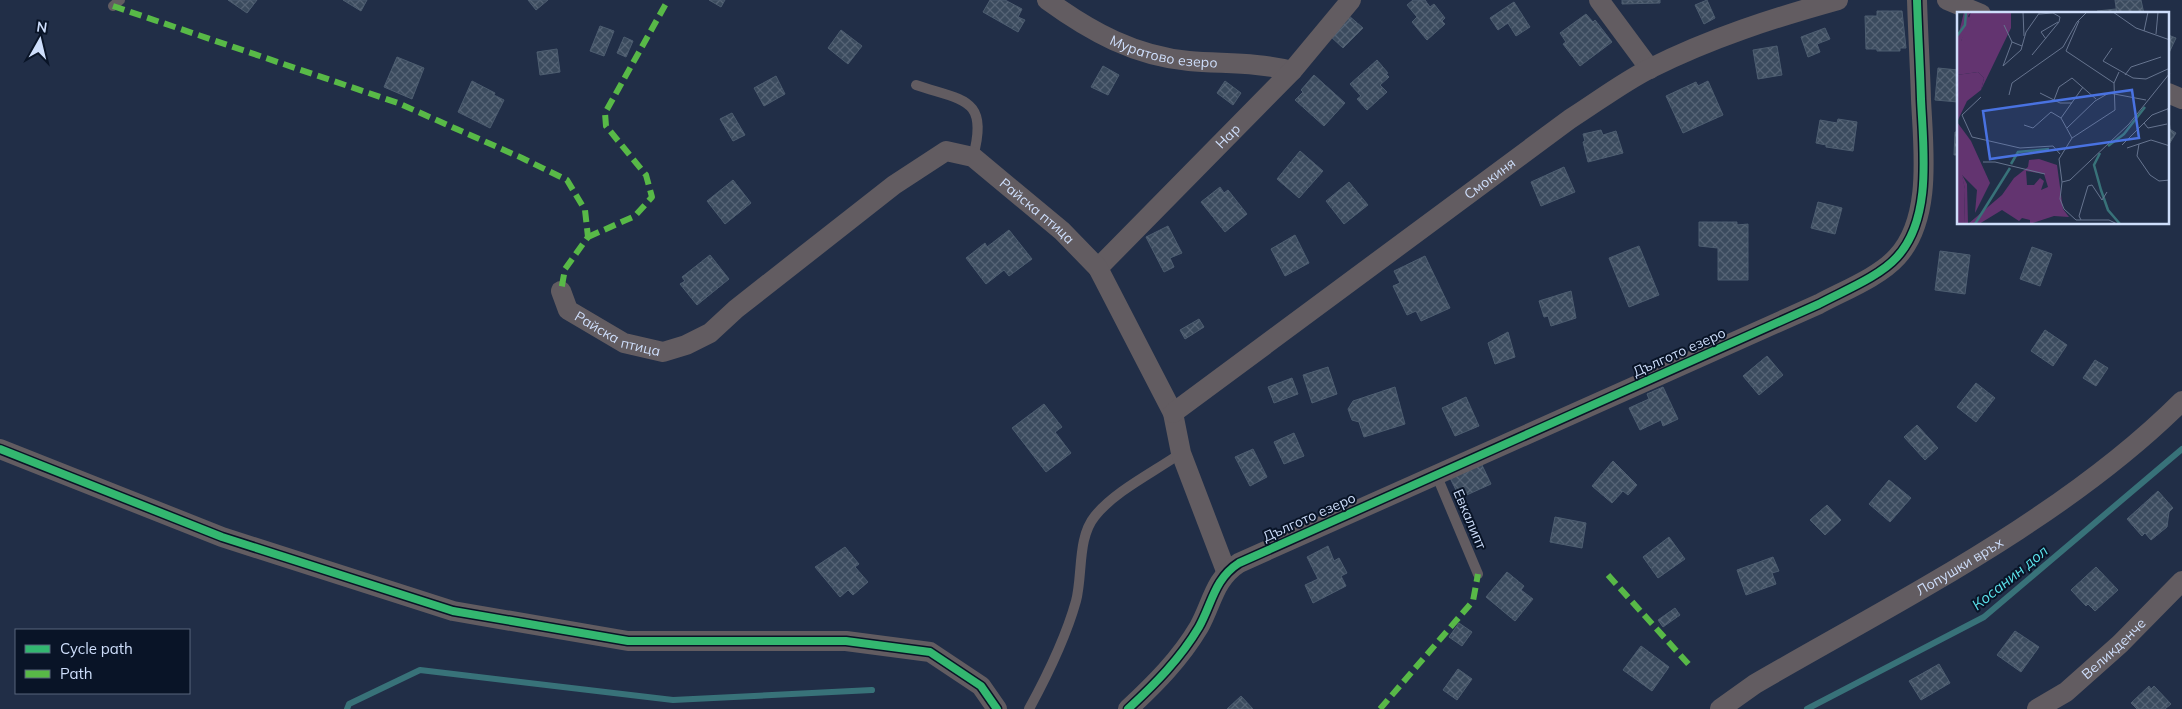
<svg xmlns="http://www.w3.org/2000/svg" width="2182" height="709" viewBox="0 0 2182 709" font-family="Mulish,sans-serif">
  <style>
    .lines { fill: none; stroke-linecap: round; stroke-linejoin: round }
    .stream { stroke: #387279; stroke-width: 6 }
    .building { fill: url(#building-cross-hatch); stroke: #4d5d70 }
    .service { stroke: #625c61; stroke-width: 10 }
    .minor { stroke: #625c61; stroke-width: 20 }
    .quiet { stroke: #58b947; stroke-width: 6; stroke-dasharray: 12 6; stroke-linecap: butt }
    .cycleway-casing { stroke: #091427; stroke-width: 11 }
    .cycleway { stroke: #33b770; stroke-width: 8 }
    .labels { text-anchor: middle; stroke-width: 4; stroke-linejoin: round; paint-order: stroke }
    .street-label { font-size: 14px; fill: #cedefb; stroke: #091427 }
    .water-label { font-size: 15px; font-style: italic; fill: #5be1ea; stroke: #091427 }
    .inset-river { fill: none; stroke: #387279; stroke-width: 2.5 }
    .inset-road { fill: none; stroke: #66748f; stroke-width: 1 }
    .view { fill: #4972e1; fill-opacity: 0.15; stroke: #4972e1; stroke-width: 2.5 }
    .inset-edge { fill: none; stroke: #cedefb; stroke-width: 2.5 }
  </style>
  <defs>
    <pattern id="building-cross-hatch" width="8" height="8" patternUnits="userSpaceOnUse" patternTransform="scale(1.25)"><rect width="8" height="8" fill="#3b4b5e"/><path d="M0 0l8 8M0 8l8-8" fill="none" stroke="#566476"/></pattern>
  </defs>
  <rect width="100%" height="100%" fill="#212e47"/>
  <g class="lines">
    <g class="stream">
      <path d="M347,709L349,704L420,670L673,700L872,690"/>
      <path d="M1807,709L1984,617L2182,449"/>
    </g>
  </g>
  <g class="building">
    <path d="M228,0H257L247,13Z"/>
    <path d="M343,0H367L361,11Z"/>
    <path d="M528,0H548L536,10Z"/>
    <path d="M709,0H725L721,7Z"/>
    <path d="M990,0H1005L1022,9L1018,17L1025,20L1018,32L983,12Z"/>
    <path d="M1413,0H1425L1430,7L1434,4L1445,18L1442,21L1445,24L1427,40L1412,22L1417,17L1407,5Z"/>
    <path d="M1622,0H1660V3L1622,4Z"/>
    <path d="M1707,0L1715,18L1704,24L1695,5Z"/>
    <path d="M2115,0H2141L2144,14H2117Z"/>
    <path d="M1514,2L1530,27L1516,36L1508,23L1498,30L1490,18Z"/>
    <path d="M2116,9L2117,14H2098L2097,11Z"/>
    <path d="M1877,11H1902L1906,48H1900V51H1877V49H1866L1865,16H1877Z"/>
    <path d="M1586,14L1593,22L1595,20L1612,42L1580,66L1563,44L1566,42L1560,33Z"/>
    <path d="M1348,15L1363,28L1343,48L1329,35Z"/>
    <path d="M600,26L614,31L604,56L590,51Z"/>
    <path d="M1825,28L1830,39L1817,44L1820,52L1808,57L1801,37Z"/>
    <path d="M841,30L862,46L848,64L828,48Z"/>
    <path d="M2168,35L2176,38L2168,55Z"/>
    <path d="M624,37L633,41L626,57L617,53Z"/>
    <path d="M1777,46L1782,75L1758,79L1753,50Z"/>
    <path d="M557,49L560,72L540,75L537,52Z"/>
    <path d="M397,57L424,68L412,99L384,87Z"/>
    <path d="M1377,60L1388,73L1386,74L1389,77L1380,85L1387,92L1367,110L1357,99L1361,96L1350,84Z"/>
    <path d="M1103,66L1119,75L1108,95L1091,87Z"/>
    <path d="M1938,68L1958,70V102L1935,100Z"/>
    <path d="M1314,75L1345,103L1324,126L1295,100L1303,92L1301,90Z"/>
    <path d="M776,76L785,94L764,106L754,88Z"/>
    <path d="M472,81L495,93L494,95L504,100L490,128L458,112Z"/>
    <path d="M1225,81L1241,93L1233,105L1217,93Z"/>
    <path d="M1708,81L1723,115L1683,133L1666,96L1696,82L1698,86Z"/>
    <path d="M732,113L745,135L733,141L720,119Z"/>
    <path d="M1838,119L1857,122L1853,151L1826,147V145L1816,143L1820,120L1837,123Z"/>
    <path d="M2168,128L2176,133L2168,146Z"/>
    <path d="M1601,130L1603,135L1616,131L1623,153L1588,162L1583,142L1585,141L1583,134Z"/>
    <path d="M1955,132H1958V155H1954Z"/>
    <path d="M1300,151L1323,171L1299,198L1277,179Z"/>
    <path d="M1564,167L1575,192L1541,206L1531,182Z"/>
    <path d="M733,180L751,203L725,224L707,201Z"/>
    <path d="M1349,182L1368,205L1344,224L1326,201Z"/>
    <path d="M1220,187L1224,193L1228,190L1247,214L1225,232L1201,202Z"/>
    <path d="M1818,202L1842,208L1835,234L1811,228Z"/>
    <path d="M1699,222H1737V225L1748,224V280H1718V248L1699,246Z"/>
    <path d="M1168,226L1182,253L1170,258L1174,267L1164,272L1146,237Z"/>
    <path d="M1009,230L1032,259L1009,276L1004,270L986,284L966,258L985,243L987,247Z"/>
    <path d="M1295,235L1309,263L1285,276L1271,249Z"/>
    <path d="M1639,246L1659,295L1629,307L1609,258Z"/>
    <path d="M2032,247L2052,254L2040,286L2020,279Z"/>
    <path d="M1940,251L1970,255L1965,294L1935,290Z"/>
    <path d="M710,255L729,279L697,305L680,284L685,281L682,277Z"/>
    <path d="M1425,256L1450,308L1421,321L1416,311L1407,315L1393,286L1400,283L1394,271Z"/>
    <path d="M1571,291L1576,318L1551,326L1548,316L1544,317L1539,301Z"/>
    <path d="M1199,319L1204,327L1185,339L1180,330Z"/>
    <path d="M2045,330L2067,345L2053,366L2031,351Z"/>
    <path d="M1508,332L1515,357L1495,364L1488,343Z"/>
    <path d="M1767,356L1783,375L1759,395L1743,376Z"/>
    <path d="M2095,360L2108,368L2096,386L2083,378Z"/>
    <path d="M1328,367L1337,394L1312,403L1303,375Z"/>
    <path d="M1292,378L1298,394L1274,403L1268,387Z"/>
    <path d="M1976,383L1995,398L1976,422L1957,407Z"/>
    <path d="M1395,387L1405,424L1364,437L1359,422L1352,420L1348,409L1353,401Z"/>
    <path d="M1663,387L1678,419L1663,426L1661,420L1640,430L1629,408L1649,399L1647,394Z"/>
    <path d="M1466,397L1479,426L1455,436L1442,408Z"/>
    <path d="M1044,404L1062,427L1055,432L1071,453L1046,472L1012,428Z"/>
    <path d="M1917,425L1938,448L1925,460L1904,437Z"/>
    <path d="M1294,433L1304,456L1284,464L1274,442Z"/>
    <path d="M1253,449L1267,477L1250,486L1235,457Z"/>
    <path d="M1613,461L1637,485L1628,495L1623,491L1612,503L1592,486Z"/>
    <path d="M1481,463L1491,484L1460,498L1450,478Z"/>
    <path d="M1889,480L1911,498L1890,522L1869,504Z"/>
    <path d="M2158,491L2173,508L2169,512L2167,527L2151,540L2145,533L2142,536L2127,519Z"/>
    <path d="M1827,505L1841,520L1825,535L1810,520Z"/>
    <path d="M1555,517L1586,523L1582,548L1550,542Z"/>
    <path d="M1669,537L1685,559L1658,578L1643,557Z"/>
    <path d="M1328,546L1334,561L1339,558L1347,573L1341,576L1346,586L1313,603L1305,585L1318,579L1307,557Z"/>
    <path d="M845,547L859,564L855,567L868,582L853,595L848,590L840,597L815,567Z"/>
    <path d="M1773,557L1779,571L1772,573L1776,584L1746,595L1737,570Z"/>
    <path d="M2096,567L2118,590L2095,611L2088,604L2086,606L2071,590Z"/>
    <path d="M1507,572L1524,586L1521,590L1533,599L1515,621L1486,597Z"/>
    <path d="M1675,608L1680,615L1663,627L1658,620Z"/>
    <path d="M1459,623L1472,632L1462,646L1449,637Z"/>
    <path d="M2015,631L2039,647L2021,672L1997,655Z"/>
    <path d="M1641,646L1669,667L1652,691L1623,670Z"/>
    <path d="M1939,664L1950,683L1921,700L1909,681Z"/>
    <path d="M1458,669L1472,679L1457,700L1443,690Z"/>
    <path d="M2149,686L2151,689L2154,686L2171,704L2165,709H2137L2131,703Z"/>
    <path d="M1241,696L1253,709H1227Z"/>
  </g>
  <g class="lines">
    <g class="service">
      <path d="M113,6L120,0"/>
      <path d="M916,85C963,101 989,97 973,157"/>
      <path d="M1436,474L1478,574"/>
      <path d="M1029,709C1047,676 1066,637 1076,601C1083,574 1077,538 1095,516C1115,491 1154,472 1181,453"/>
    </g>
    <g class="minor">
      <path id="s1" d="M1047,0C1091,32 1135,56 1189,61C1224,64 1257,62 1292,71"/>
      <path d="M1599,0L1650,69"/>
      <path d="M1947,0L1981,14"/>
      <path d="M2168,93L2182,99"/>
      <path id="s2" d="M1098,268L1292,71L1351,0"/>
      <path id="s3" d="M561,291L568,310L624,343L663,352L686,345L710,333L736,309L894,185L946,151L973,157L1062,231L1098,268L1173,413L1181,453L1226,571"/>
      <path id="s4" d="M1173,413L1570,119C1597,102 1623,82 1651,68C1711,38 1773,18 1838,0"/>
      <path d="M0,449L222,537L453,611L628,641H846L930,652L981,686L997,709"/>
      <path d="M1128,709C1155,684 1180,659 1199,627C1212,604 1214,579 1239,563L1819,304C1843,291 1879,277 1897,257C1933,218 1923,147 1921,99C1920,66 1918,33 1917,0"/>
      <path id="s5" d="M1720,709L1755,684C1898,601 2065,518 2182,401"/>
      <path id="s6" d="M2037,709L2066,692L2120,644L2182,581"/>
    </g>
    <g class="quiet">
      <path d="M113,6L398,103L522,158L567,180L585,210L588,237L565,269L561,291"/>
      <path d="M588,237L635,216L652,197L646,175L606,126L605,113L668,0"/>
      <path d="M1608,575L1691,667"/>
      <path d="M1380,709L1473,601L1478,574"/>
    </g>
    <g class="cycleway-casing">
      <g id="cycleway">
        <path d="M0,449L222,537L453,611L628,641H846L930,652L981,686L997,709"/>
        <path d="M1128,709C1155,684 1180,659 1199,627C1212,604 1214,579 1239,563L1819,304C1843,291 1879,277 1897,257C1933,218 1923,147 1921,99C1920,66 1918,33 1917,0"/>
      </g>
    </g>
    <use href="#cycleway" class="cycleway"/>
  </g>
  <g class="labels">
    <g class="street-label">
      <text dy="5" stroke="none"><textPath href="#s1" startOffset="130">Муратово езеро</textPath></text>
      <text dy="5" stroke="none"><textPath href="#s2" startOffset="185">Нар</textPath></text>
      <text dy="5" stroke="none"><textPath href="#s4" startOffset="394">Смокиня</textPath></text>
      <text dy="5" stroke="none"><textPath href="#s3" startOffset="586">Райска птица</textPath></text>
      <text dy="5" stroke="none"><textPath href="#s3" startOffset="76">Райска птица</textPath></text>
      <text transform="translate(1679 352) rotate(-24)" y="5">Дългото езеро</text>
      <text transform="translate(1309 517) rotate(-24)" y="5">Дългото езеро</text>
      <text transform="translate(1470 519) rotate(67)" y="5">Евкалипт</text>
      <text dy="5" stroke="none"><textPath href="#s5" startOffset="279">Лопушки връх</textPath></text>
      <text dy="5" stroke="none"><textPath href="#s6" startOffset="98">Великденче</textPath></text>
    </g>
    <g class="water-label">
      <text transform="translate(2010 578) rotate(-39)" y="5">Косанин дол</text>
    </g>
  </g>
  <g transform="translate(1957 12)">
    <rect width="212" height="212" fill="#212e47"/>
    <path d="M14,0H54V16L24,78L27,66L21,60L0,63V29H4ZM4,161L10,172L11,212H7L8,177Z" fill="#633470"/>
    <path d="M7,0H14L11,4L14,9L4,29H0ZM21,60L27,66L24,78L10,89L0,110L14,129L33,171L18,201L20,178L5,163L8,177L7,212H0V63ZM82,147L100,153L106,197L112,205L97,204L73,212V208L65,206L62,209L45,198L22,212H11L45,183L57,166L71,155L72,148ZM69,159L87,162L91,175L84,178L87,169L83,166L77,173H70Z" fill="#633470" fill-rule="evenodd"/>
    <path class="inset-river" d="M0,24L8,13L9,0M151,134L167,122L188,95M143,141L137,153L144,178L151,198L163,212M54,152L61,140L92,137M18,212L53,156"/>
    <path class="inset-road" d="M66,0L67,24M156,0L179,16L213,28M82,2L96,1L103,5L102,10M122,9L109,39L157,71M47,13L55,30L65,34M187,19L191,0M199,22L201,0M89,27L84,20L101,10M106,35L120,10L130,0M155,36L146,49L176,66L189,67L213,56M75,43L102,10M46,54L64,38L69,20L83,0M46,54L55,30M168,63L174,55L204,45M83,81L103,91H115M52,83L55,71L106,35M97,88L102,75L115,66L139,87M211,96L213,118M5,103L15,125L63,136L96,134L103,142M5,103L24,85M104,106L126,75M187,111L191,116L210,112M67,113L76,116L94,100L104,106L115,126M110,116L138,89L152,81L189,88M115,126L102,147L105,170L103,187L107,197L119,208H152L160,212M115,126L158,98L157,71L162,60M182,132L180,144L193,163L202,169L213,168M165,133L195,103L213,96M170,136L194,128L213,134M26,150H38L88,162M105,170L113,168L172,112L213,61M124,208L122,204L131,174L135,173L145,188L150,180"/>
    <path class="view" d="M175,78L182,126L33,147L26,99Z"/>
    <rect width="212" height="212" class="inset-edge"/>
  </g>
  <rect x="15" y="629" width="175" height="65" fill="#091427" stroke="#58657c"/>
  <rect x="25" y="645" width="25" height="8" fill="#33b770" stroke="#58657c"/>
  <text x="60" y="654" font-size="15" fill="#cedefb">Cycle path</text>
  <rect x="25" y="670" width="25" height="8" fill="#58b947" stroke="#58657c"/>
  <text x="60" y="679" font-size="15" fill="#cedefb">Path</text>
  <g transform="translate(40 40) rotate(8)" stroke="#091427" stroke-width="4" paint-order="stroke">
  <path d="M0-4L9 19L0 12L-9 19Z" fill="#cedefb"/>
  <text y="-8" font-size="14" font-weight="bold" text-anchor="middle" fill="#cedefb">N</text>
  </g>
</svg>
